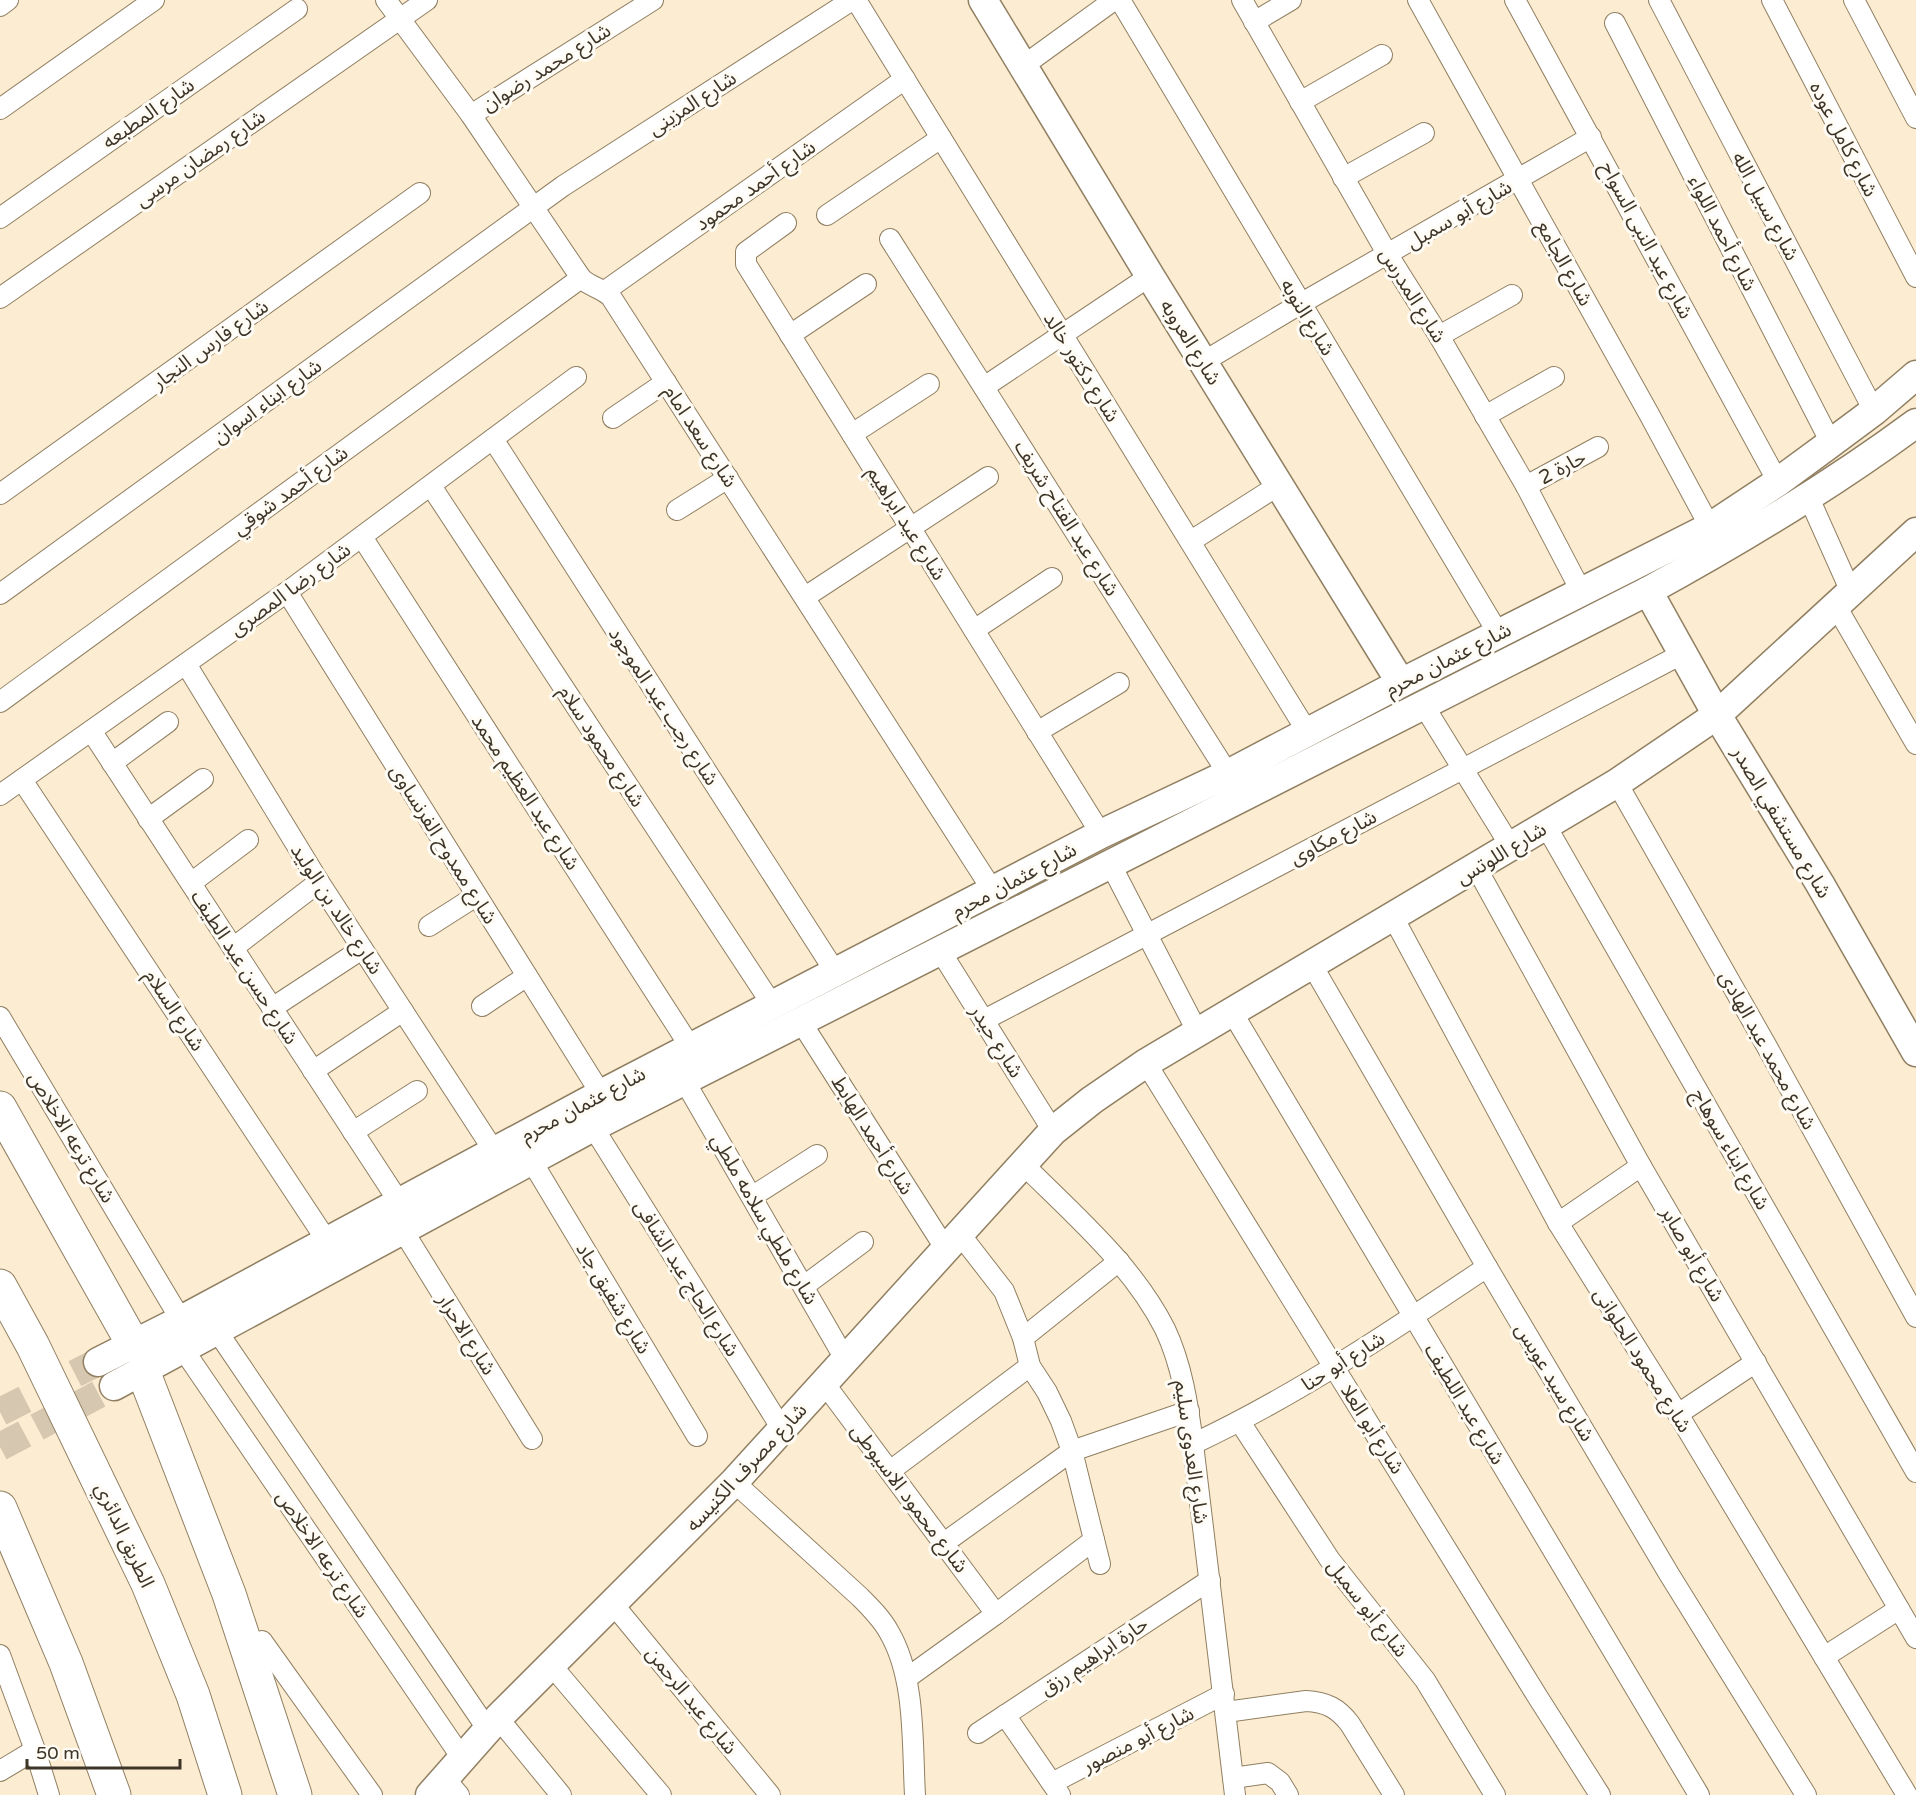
<svg xmlns="http://www.w3.org/2000/svg" width="1916" height="1795" viewBox="0 0 1916 1795" font-family="'Varela Round','Noto Sans Arabic',sans-serif">
  <style>
    .lines { fill: none; stroke-linecap: round; stroke-linejoin: round }
    .secondary-tunnel { stroke: #d6c7b0; stroke-width: 28; stroke-dasharray: 28 14; stroke-linecap: butt }
    .street-casing { stroke: #907f61; stroke-width: 22 }
    .secondary-casing { stroke: #907f61; stroke-width: 31 }
    .highway-casing { stroke: #907f61; stroke-width: 35 }
    .street { stroke: #fff; stroke-width: 20 }
    .secondary { stroke: #fff; stroke-width: 28 }
    .highway { stroke: #fff; stroke-width: 33 }
    .labels { text-anchor: middle; stroke-width: 6; stroke-linejoin: round; paint-order: stroke }
    .street-label { font-size: 20px; fill: #3d3528; stroke: #fffbf5 }
  </style>
  <rect width="100%" height="100%" fill="#fcecd2"/>
  <g class="lines">
    <g class="secondary-tunnel">
      <path d="M0,1412L98,1362"/>
      <path d="M0,1447L114,1386"/>
    </g>
    <g class="street-casing">
      <g id="street">
        <path d="M386,0L471,115L581,278C590,287 602,288 611,297L993,891"/>
        <path d="M856,0L1308,733"/>
        <path d="M1120,0L1498,633"/>
        <path d="M1242,0L1388,255L1439,336L1526,486L1581,591"/>
        <path d="M1418,0L1649,414L1710,527"/>
        <path d="M1515,0L1778,482"/>
        <path d="M1659,0L1874,411"/>
        <path d="M1772,0L1916,277"/>
        <path d="M1854,0L1916,118"/>
        <path d="M0,6L8,0"/>
        <path d="M1254,22L1291,0"/>
        <path d="M1615,23L1831,443"/>
        <path d="M1023,66L1114,0"/>
        <path d="M1300,102L1382,55"/>
        <path d="M0,109L154,0"/>
        <path d="M471,115L653,0"/>
        <path d="M1343,178L1424,133"/>
        <path d="M827,215L941,138"/>
        <path d="M0,218L297,9"/>
        <path d="M786,223L746,252V264L1101,834"/>
        <path d="M890,239L1235,785"/>
        <path d="M605,291L905,79"/>
        <path d="M0,298L427,0"/>
        <path d="M790,335L866,284"/>
        <path d="M1439,336L1512,295"/>
        <path d="M1203,362L1300,304L1591,137"/>
        <path d="M984,387L1150,276"/>
        <path d="M1485,416L1554,377"/>
        <path d="M613,418L666,382"/>
        <path d="M852,434L929,384"/>
        <path d="M493,439L836,973"/>
        <path d="M431,486L773,1006"/>
        <path d="M1526,486L1598,447"/>
        <path d="M0,494L420,193"/>
        <path d="M1809,498L1851,592"/>
        <path d="M677,510L728,478"/>
        <path d="M362,537L691,1048"/>
        <path d="M1191,541L1279,485"/>
        <path d="M287,592L601,1094"/>
        <path d="M0,594L563,186L852,0"/>
        <path d="M805,597L988,477"/>
        <path d="M1836,606L1916,744"/>
        <path d="M974,630L1052,578"/>
        <path d="M186,664L319,882L494,1151"/>
        <path d="M0,702L581,278"/>
        <path d="M1424,706L1511,847"/>
        <path d="M92,732L399,1202"/>
        <path d="M1037,732L1119,683"/>
        <path d="M112,763L168,722"/>
        <path d="M22,780L327,1241"/>
        <path d="M1617,783L1766,1045L1916,1317"/>
        <path d="M0,795L287,592L576,377"/>
        <path d="M148,819L203,779"/>
        <path d="M1546,826L1916,1472"/>
        <path d="M1111,865L1198,1033"/>
        <path d="M1476,867L1641,1166L1916,1638"/>
        <path d="M191,883L248,840"/>
        <path d="M1393,917L1558,1223L1678,1414L1907,1795"/>
        <path d="M429,926L476,896"/>
        <path d="M233,948L319,882"/>
        <path d="M941,952L1053,1131"/>
        <path d="M1312,965L1487,1267L1669,1574L1806,1795"/>
        <path d="M482,1006L527,976"/>
        <path d="M272,1008L362,949"/>
        <path d="M1232,1012L1699,1795"/>
        <path d="M0,1017L181,1320"/>
        <path d="M984,1020L1682,654"/>
        <path d="M801,1022L945,1248"/>
        <path d="M1146,1063L1539,1699L1600,1795"/>
        <path d="M313,1071L403,1011"/>
        <path d="M684,1080L845,1359"/>
        <path d="M593,1127L782,1429"/>
        <path d="M353,1132L417,1091"/>
        <path d="M531,1160L697,1436"/>
        <path d="M1023,1164C1074,1215 1132,1264 1165,1329C1182,1365 1188,1405 1193,1444L1235,1795"/>
        <path d="M753,1196L817,1155"/>
        <path d="M1558,1223L1641,1166"/>
        <path d="M402,1229L532,1439"/>
        <path d="M959,1233L1004,1291L1023,1338L1030,1366L1047,1392L1061,1421L1072,1451L1100,1564"/>
        <path d="M804,1286L863,1242"/>
        <path d="M217,1331L488,1730"/>
        <path d="M1023,1338L1119,1261"/>
        <path d="M183,1349L462,1758"/>
        <path d="M824,1383L996,1614"/>
        <path d="M1678,1414L1756,1362"/>
        <path d="M1240,1422L1330,1560L1425,1680L1495,1795"/>
        <path d="M1193,1444C1297,1395 1392,1331 1487,1267"/>
        <path d="M890,1471L1030,1366"/>
        <path d="M734,1482L860,1597C871,1608 882,1619 889,1632C916,1678 912,1743 915,1795"/>
        <path d="M944,1543L1072,1451L1189,1411"/>
        <path d="M613,1604L770,1795"/>
        <path d="M262,1641L372,1795"/>
        <path d="M0,1655L35,1750L49,1795"/>
        <path d="M1824,1657L1899,1609"/>
        <path d="M552,1666L661,1795"/>
        <path d="M907,1678L996,1614L1094,1540"/>
        <path d="M1226,1712L1306,1701C1326,1702 1338,1708 1350,1724L1394,1795"/>
        <path d="M1005,1715L1060,1795"/>
        <path d="M498,1718L561,1795"/>
        <path d="M978,1733L1210,1580"/>
        <path d="M0,1771L35,1750"/>
        <path d="M1233,1778L1268,1773L1280,1782L1288,1795"/>
        <path d="M445,1779L459,1795"/>
        <path d="M1052,1783L1224,1694"/>
      </g>
    </g>
    <g class="secondary-casing">
      <g id="secondary">
        <path d="M983,0L1150,276L1401,683"/>
        <path d="M1648,591L1717,715L1820,884L1916,1052"/>
        <path d="M98,1362L181,1320L601,1094L1101,834L1228,774L1401,683L1710,527L1778,482L1831,443L1874,411L1916,375"/>
        <path d="M114,1386L593,1127L1648,591C1741,540 1831,486 1916,423"/>
        <path d="M430,1795L498,1718L734,1482L1053,1131L1092,1100L1146,1063L1617,783L1717,715L1916,532"/>
      </g>
    </g>
    <g class="highway-casing">
      <g id="highway">
        <path d="M0,1108L133,1344"/>
        <path d="M0,1286L33,1346L148,1584L193,1695L225,1795"/>
        <path d="M143,1371L229,1594L295,1795"/>
        <path d="M0,1508L66,1663L114,1795"/>
      </g>
    </g>
    <use href="#street" class="street"/>
    <use href="#secondary" class="secondary"/>
    <use href="#highway" class="highway"/>
  </g>
  <g class="labels">
    <g class="street-label">
      <text transform="translate(546 67) rotate(-32)" y="7">شارع محمد رضوان</text>
      <text transform="translate(692 103) rotate(-33)" y="7">شارع المزينى</text>
      <text transform="translate(148 113) rotate(-35)" y="7">شارع المطبعه</text>
      <text transform="translate(1844 139) rotate(63)" y="7">شارع كامل عوده</text>
      <text transform="translate(200 158) rotate(-35)" y="7">شارع رمضان مرسى</text>
      <text transform="translate(755 185) rotate(-35)" y="7">شارع أحمد محمود</text>
      <text transform="translate(1766 206) rotate(62)" y="7">شارع سبيل الله</text>
      <text transform="translate(1459 214) rotate(-30)" y="7">شارع أبو سمبل</text>
      <text transform="translate(1723 233) rotate(63)" y="7">شارع أحمد اللواء</text>
      <text transform="translate(1647 240) rotate(62)" y="7">شارع عبد النبى السواح</text>
      <text transform="translate(1565 263) rotate(61)" y="7">شارع الجامع</text>
      <text transform="translate(1413 295) rotate(58)" y="7">شارع المدرس</text>
      <text transform="translate(1308 317) rotate(59)" y="7">شارع النوبه</text>
      <text transform="translate(1191 342) rotate(58)" y="7">شارع العروبه</text>
      <text transform="translate(210 344) rotate(-36)" y="7">شارع فارس النجار</text>
      <text transform="translate(1082 367) rotate(58)" y="7">شارع دكتور خالد</text>
      <text transform="translate(267 401) rotate(-36)" y="7">شارع ابناء اسوان</text>
      <text transform="translate(701 436) rotate(57)" y="7">شارع سعد امام</text>
      <text transform="translate(1562 467) rotate(-28)" y="7">حارة 2</text>
      <text transform="translate(290 490) rotate(-36)" y="7">شارع أحمد شوقي</text>
      <text transform="translate(1067 518) rotate(58)" y="7">شارع عبد الفتاح شريف</text>
      <text transform="translate(907 523) rotate(58)" y="7">شارع عيد ابراهيم</text>
      <text transform="translate(290 589) rotate(-36)" y="7">شارع رضا المصرى</text>
      <text transform="translate(1448 659) rotate(-27)" y="7">شارع عثمان محرم</text>
      <text transform="translate(664 706) rotate(57)" y="7">شارع رجب عبد الموجود</text>
      <text transform="translate(602 746) rotate(57)" y="7">شارع محمود سلام</text>
      <text transform="translate(526 792) rotate(57)" y="7">شارع عبد العظيم محمد</text>
      <text transform="translate(1782 822) rotate(59)" y="7">شارع مستشفي الصدر</text>
      <text transform="translate(1333 837) rotate(-28)" y="7">شارع مكاوى</text>
      <text transform="translate(444 844) rotate(58)" y="7">شارع ممدوح الفرنساوى</text>
      <text transform="translate(1501 853) rotate(-31)" y="7">شارع اللوتس</text>
      <text transform="translate(1014 880) rotate(-28)" y="7">شارع عثمان محرم</text>
      <text transform="translate(337 909) rotate(57)" y="7">شارع خالد بن الوليد</text>
      <text transform="translate(245 967) rotate(57)" y="7">شارع حسن عبد الطيف</text>
      <text transform="translate(175 1010) rotate(57)" y="7">شارع السلام</text>
      <text transform="translate(997 1041) rotate(58)" y="7">شارع حيدر</text>
      <text transform="translate(1768 1050) rotate(61)" y="7">شارع محمد عبد الهادى</text>
      <text transform="translate(583 1104) rotate(-28)" y="7">شارع عثمان محرم</text>
      <text transform="translate(873 1135) rotate(58)" y="7">شارع أحمد الهابط</text>
      <text transform="translate(72 1137) rotate(59)" y="7">شارع ترعه الاخلاص</text>
      <text transform="translate(1731 1149) rotate(60)" y="7">شارع ابناء سوهاج</text>
      <text transform="translate(765 1219) rotate(60)" y="7">شارع ملطي سلامه ملطي</text>
      <text transform="translate(1693 1254) rotate(60)" y="7">شارع أبو صابر</text>
      <text transform="translate(687 1278) rotate(58)" y="7">شارع الحاج عبد الشافى</text>
      <text transform="translate(614 1298) rotate(59)" y="7">شارع شفيق جاد</text>
      <text transform="translate(467 1334) rotate(58)" y="7">شارع الاحرار</text>
      <text transform="translate(1643 1360) rotate(58)" y="7">شارع محمود الحلوانى</text>
      <text transform="translate(1343 1361) rotate(-32)" y="7">شارع أبو حنا</text>
      <text transform="translate(1555 1382) rotate(59)" y="7">شارع سيد عويس</text>
      <text transform="translate(1465 1404) rotate(59)" y="7">شارع عبد اللطيف</text>
      <text transform="translate(1373 1429) rotate(58)" y="7">شارع أبو العلا</text>
      <text transform="translate(1192 1452) rotate(82)" y="7">شارع العدوى سليم</text>
      <text transform="translate(746 1467) rotate(-47)" y="7">شارع مصرف الكنيسه</text>
      <text transform="translate(910 1498) rotate(53)" y="7">شارع محمود الاسيوطى</text>
      <text transform="translate(125 1535) rotate(65)" y="7">الطريق الدائري</text>
      <text transform="translate(323 1554) rotate(56)" y="7">شارع ترعه الاخلاص</text>
      <text transform="translate(1368 1608) rotate(52)" y="7">شارع أبو سمبل</text>
      <text transform="translate(1094 1656) rotate(-34)" y="7">حارة ابراهيم رزق</text>
      <text transform="translate(692 1700) rotate(51)" y="7">شارع عبد الرحمن</text>
      <text transform="translate(1138 1739) rotate(-27)" y="7">شارع أبو منصور</text>
    </g>
  </g>
  <path d="M27 1759v9h153v-9" fill="none" stroke="#3d3528" stroke-width="3"/>
  <text x="36" y="1759" font-size="18" fill="#3d3528" stroke="#fffbf5" stroke-width="4.5" paint-order="stroke">50 m</text>
</svg>
